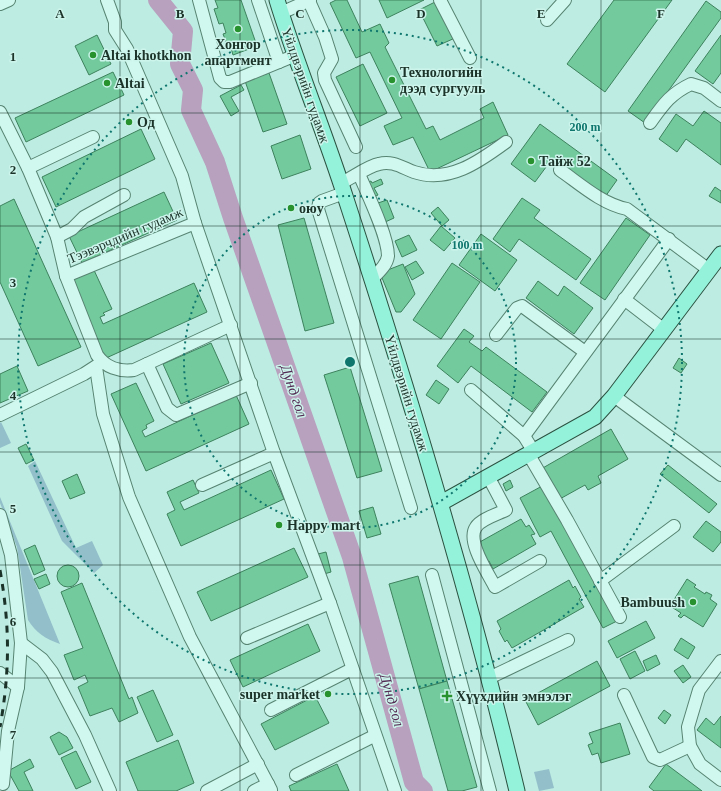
<svg xmlns="http://www.w3.org/2000/svg" width="721" height="791" viewBox="0 0 721 791" font-family="'Times New Roman',serif">
  <style>
    .green { fill: #92bfca }
    .lines { fill: none; stroke-linecap: round; stroke-linejoin: round }
    .river { stroke: #b7a1be; stroke-width: 20 }
    .building { fill: #73ca9d; stroke: #3d825d }
    .minor-casing { stroke: #578472; stroke-width: 14 }
    .major-casing { stroke: #2b5140; stroke-width: 17 }
    .minor { stroke: #d0f8ef; stroke-width: 12 }
    .major { stroke: #94f1da; stroke-width: 15 }
    .rail { stroke: #1b3329; stroke-width: 3; stroke-dasharray: 7 7; stroke-linecap: butt }
    .grid { fill: none; stroke: #1b3329; stroke-width: 1; stroke-opacity: 0.55 }
    .ring { fill: none; stroke: #0f766e; stroke-width: 2; stroke-dasharray: 2 4 }
    .poi-dot { fill: #28922e; stroke: #ccf4eb; stroke-width: 1.5 }
    .labels { text-anchor: middle; stroke-width: 3; stroke-linejoin: round; paint-order: stroke }
    .poi-label { font-size: 14px; font-weight: bold; fill: #1b3329; stroke: #ccf4eb; text-anchor: start }
    .street-label { font-size: 14px; fill: #1b3329; stroke: #ccf4eb }
    .water-label { font-size: 15px; font-style: italic; fill: #532a53; stroke: #ccf4eb }
    .grid-label { font-size: 13px; text-anchor: middle; font-weight: bold; fill: #1b3329; stroke: #ccf4eb; stroke-width: 3; stroke-linejoin: round; paint-order: stroke }
    .centre { fill: #0f766e; stroke: #ccf4eb; stroke-width: 2 }
    .ring-label { font-size: 12px; text-anchor: middle; font-weight: bold; fill: #0f766e; stroke: #ccf4eb; stroke-width: 3; stroke-linejoin: round; paint-order: stroke }
  </style>
  <rect width="100%" height="100%" fill="#bdece2"/>
  <g class="green">
    <path d="M1,422L11,443L0,448V423Z"/>
    <path d="M35,461L76,548L92,541L103,565L94,573L62,541L28,466Z"/>
    <path d="M0,497L60,644C46,639 36,633 28,620L17,547L0,503Z"/>
    <path d="M549,769L554,788L539,791L534,772Z"/>
  </g>
  <g class="lines">
    <path class="river" d="M158,0L183,31L180,64L193,90L191,110L215,162L233,218L352,557L414,782L423,791"/>
  </g>
  <g class="building">
    <path d="M215,0H241L257,46L233,55L231,48L229,49L223,34L226,33L223,23L219,24L214,9L218,8Z"/>
    <path d="M336,0H347L362,32L380,24L389,43L385,47L426,129L433,126L440,140L484,118L480,109L493,102L508,135L430,172L413,137L393,145L384,126L402,118L370,52L356,58L330,3Z"/>
    <path d="M379,0H424L387,18Z"/>
    <path d="M614,0H672L605,92L567,64Z"/>
    <path d="M437,1L455,38L437,46L419,10Z"/>
    <path d="M706,1L721,12V18L645,123L628,111Z"/>
    <path d="M97,35L111,64L89,75L75,46Z"/>
    <path d="M721,35V73L713,84L695,71Z"/>
    <path d="M363,64L387,113L360,126L336,77Z"/>
    <path d="M113,72L124,95L26,142L15,118Z"/>
    <path d="M269,73L287,124L263,132L245,81Z"/>
    <path d="M241,85L244,90L231,97L239,111L231,116L220,96Z"/>
    <path d="M704,111L721,123V165L686,139L677,152L659,139L676,114L693,126Z"/>
    <path d="M540,124L617,180L605,197L552,159L535,182L511,164Z"/>
    <path d="M141,129L155,159L56,207L42,177Z"/>
    <path d="M300,135L311,169L282,179L271,146Z"/>
    <path d="M381,179L383,184L374,188L378,195L372,198L366,183L371,181L372,183Z"/>
    <path d="M715,187L721,191V203L709,196Z"/>
    <path d="M164,192L177,220L82,263L69,236Z"/>
    <path d="M522,198L540,210L534,218L591,259L576,280L519,239L510,252L493,239Z"/>
    <path d="M14,199L81,347L38,366L0,282V206Z"/>
    <path d="M387,200L394,218L383,223L375,204Z"/>
    <path d="M438,207L449,220L442,226L431,213Z"/>
    <path d="M304,218L334,323L305,331L278,225Z"/>
    <path d="M626,218L650,235L605,300L580,283Z"/>
    <path d="M441,226L455,238L444,251L430,240Z"/>
    <path d="M481,234L517,260L495,291L459,265Z"/>
    <path d="M409,235L417,250L402,257L395,241Z"/>
    <path d="M416,261L424,273L412,280L405,267Z"/>
    <path d="M452,263L480,282L441,339L413,320Z"/>
    <path d="M403,264L415,294L401,312H396L380,273Z"/>
    <path d="M93,268L112,309L103,313L105,315L100,317L103,324L194,283L207,312L104,359L68,279Z"/>
    <path d="M538,281L558,296L564,286L593,308L574,334L526,298Z"/>
    <path d="M464,329L474,336L469,342L482,351L486,347L547,392L532,412L471,366L458,383L437,366Z"/>
    <path d="M211,343L229,383L181,404L163,364Z"/>
    <path d="M679,358L687,364L681,373L673,368Z"/>
    <path d="M17,366L28,391L0,403V374Z"/>
    <path d="M350,367L382,471L357,478L324,375Z"/>
    <path d="M436,380L449,389L439,404L426,395Z"/>
    <path d="M136,383L154,421L146,425L147,428L142,431L145,437L236,395L249,424L146,471L111,394Z"/>
    <path d="M611,429L628,459L598,476L601,483L588,490L585,485L558,500L541,469Z"/>
    <path d="M26,444L34,460L26,464L18,448Z"/>
    <path d="M668,465L717,504L709,513L660,474Z"/>
    <path d="M271,470L284,499L181,546L167,514L175,510L167,492L193,480L199,493L180,502L184,510Z"/>
    <path d="M77,474L85,493L70,499L62,481Z"/>
    <path d="M510,480L513,487L506,491L503,484Z"/>
    <path d="M544,485L617,621L603,628L551,531L540,537L520,498Z"/>
    <path d="M373,507L381,534L367,538L359,511Z"/>
    <path d="M521,519L526,527L529,525L535,534L531,535L536,544L493,569L489,561L485,563L478,543Z"/>
    <path d="M706,521L721,532V542L713,552L693,537Z"/>
    <path d="M35,545L45,570L34,575L24,550Z"/>
    <path d="M294,548L308,577L211,621L197,592Z"/>
    <path d="M326,552L331,572L324,574L318,554Z"/>
    <circle cx="68" cy="576" r="11"/>
    <path d="M46,574L50,584L39,589L34,579Z"/>
    <path d="M418,576L447,681L419,689L389,584Z"/>
    <path d="M687,579L696,585L694,587L705,594L706,592L712,595L710,599L717,604L703,627L684,615L681,618L678,616L681,613L670,606Z"/>
    <path d="M569,580L573,588L575,586L581,597L579,599L584,607L512,648L507,640L505,642L499,631L501,629L497,621Z"/>
    <path d="M82,583L129,699L132,697L138,713L119,722L112,708L90,716L78,687L88,682L85,675L74,680L64,655L83,648L61,592Z"/>
    <path d="M646,621L655,638L617,658L608,641Z"/>
    <path d="M308,624L320,651L243,687L230,660Z"/>
    <path d="M681,638L695,647L688,659L674,650Z"/>
    <path d="M635,651L645,671L630,679L620,659Z"/>
    <path d="M656,655L660,664L647,671L643,661Z"/>
    <path d="M597,661L610,686L538,725L525,700Z"/>
    <path d="M683,665L691,677L683,683L674,671Z"/>
    <path d="M447,681L477,787L462,791H448L419,689Z"/>
    <path d="M153,690L173,735L157,742L137,697Z"/>
    <path d="M315,696L329,723L275,750L261,724Z"/>
    <path d="M664,710L671,715L665,724L658,718Z"/>
    <path d="M721,716V748L697,730L706,718L714,725Z"/>
    <path d="M620,723L630,754L601,763L598,753L592,755L588,745L593,743L589,733Z"/>
    <path d="M59,732L67,737L73,748L59,755L50,737Z"/>
    <path d="M178,740L194,783L176,791H138L126,762Z"/>
    <path d="M76,751L91,782L76,789L61,758Z"/>
    <path d="M30,759L34,767L24,772L33,791H19L8,771Z"/>
    <path d="M337,764L349,791H291L289,786Z"/>
    <path d="M666,764L702,791H654L649,787Z"/>
  </g>
  <g class="lines">
    <g class="minor-casing">
      <g id="minor">
        <path d="M107,0L115,22V30L127,49L182,176L195,223L274,453L330,603L395,791"/>
        <path d="M199,0L220,78L224,82H230L296,55"/>
        <path d="M258,0L279,62"/>
        <path d="M440,0L470,58"/>
        <path d="M309,1L325,37L332,59L324,73L325,80L356,147"/>
        <path d="M0,4L9,0"/>
        <path d="M281,13L310,0"/>
        <path d="M547,20L565,0"/>
        <path d="M0,112L28,168L57,237L66,276L97,355C105,367 119,372 134,370L231,325"/>
        <path d="M650,123C663,105 670,94 691,84L704,88L721,101"/>
        <path d="M28,168L93,137"/>
        <path d="M560,170C580,184 602,204 627,209L709,270"/>
        <path d="M359,174C367,193 388,236 388,256C387,265 378,273 372,279"/>
        <path d="M341,183C352,178 368,166 379,164C392,160 403,168 414,172C449,184 480,161 506,142"/>
        <path d="M344,193L322,201L319,203L318,209L411,508"/>
        <path d="M57,237L72,229L84,217L124,195"/>
        <path d="M66,276L195,223"/>
        <path d="M624,299L663,329"/>
        <path d="M496,335L517,308L522,306L585,352"/>
        <path d="M147,364L167,408L176,415L251,383"/>
        <path d="M96,367L103,414L129,497L190,637L268,784"/>
        <path d="M471,390L524,436L534,452"/>
        <path d="M614,396L721,475"/>
        <path d="M0,415L84,374L101,363"/>
        <path d="M524,436L669,239"/>
        <path d="M529,455L567,520L620,617"/>
        <path d="M489,478L506,510C498,514 481,519 476,527C466,541 488,573 495,587L540,561"/>
        <path d="M202,485L274,453"/>
        <path d="M0,515L11,555L21,643L18,687L8,731L3,784"/>
        <path d="M432,575L490,791"/>
        <path d="M600,581L674,526"/>
        <path d="M247,638L330,603"/>
        <path d="M21,643L42,659L52,672L85,735L110,791"/>
        <path d="M721,661L699,690L688,727L690,746L700,764L721,780"/>
        <path d="M0,673L18,687"/>
        <path d="M489,678L568,640"/>
        <path d="M624,695L653,757L660,760L690,746"/>
        <path d="M271,710L352,669"/>
        <path d="M296,775L374,736"/>
        <path d="M207,791L258,764"/>
        <path d="M254,791L268,784L271,790"/>
      </g>
    </g>
    <g class="major-casing">
      <g id="major">
        <path d="M277,0C297,66 324,130 345,196C409,392 469,590 517,791"/>
        <path d="M441,503L595,417L614,396L721,254"/>
      </g>
    </g>
    <use href="#minor" class="minor"/>
    <use href="#major" class="major"/>
    <path class="rail" d="M0,570C10,626 10,671 0,727"/>
  </g>
  <path class="grid" d="M120,0V791M240,0V791M360,0V791M481,0V791M601,0V791M0,113H721M0,226H721M0,339H721M0,452H721M0,565H721M0,678H721"/>
  <g class="ring">
    <circle cx="350" cy="362" r="166"/>
    <circle cx="350" cy="362" r="332"/>
  </g>
  <g class="poi-dot">
    <circle cx="238" cy="29" r="4"/>
    <circle cx="93" cy="55" r="4"/>
    <circle cx="392" cy="80" r="4"/>
    <circle cx="107" cy="83" r="4"/>
    <circle cx="129" cy="122" r="4"/>
    <circle cx="531" cy="161" r="4"/>
    <circle cx="291" cy="208" r="4"/>
    <circle cx="279" cy="525" r="4"/>
    <circle cx="693" cy="602" r="4"/>
    <circle cx="328" cy="694" r="4"/>
    <path d="M445 690h4v4h4v4h-4v4h-4v-4h-4v-4h4z"/>
  </g>
  <g class="labels">
    <g class="poi-label">
      <text x="238" y="49" text-anchor="middle">Хонгор<tspan x="238" dy="16">апартмент</tspan></text>
      <text x="101" y="60">Altai khotkhon</text>
      <text x="400" y="77">Технологийн<tspan x="400" dy="16">дээд сургууль</tspan></text>
      <text x="115" y="88">Altai</text>
      <text x="137" y="127">Од</text>
      <text x="539" y="166">Тайж 52</text>
      <text x="299" y="213">оюу</text>
      <text x="287" y="530">Happy mart</text>
      <text x="685" y="607" text-anchor="end">Bambuush</text>
      <text x="320" y="699" text-anchor="end">super market</text>
      <text x="456" y="701">Хүүхдийн эмнэлэг</text>
    </g>
    <g class="street-label">
      <text transform="translate(306 85) rotate(71)" y="5">Yйлдвэрийн гудамж</text>
      <text transform="translate(125 235) rotate(-23)" y="5">Тээвэрчдийн гудамж</text>
      <text transform="translate(407 393) rotate(73)" y="5">Yйлдвэрийн гудамж</text>
    </g>
    <g class="water-label">
      <text transform="translate(294 391) rotate(71)" y="5">Дунд гол</text>
      <text transform="translate(392 700) rotate(74)" y="5">Дунд гол</text>
    </g>
  </g>
  <g class="grid-label">
    <text x="60" y="18">A</text>
    <text x="180" y="18">B</text>
    <text x="300" y="18">C</text>
    <text x="421" y="18">D</text>
    <text x="541" y="18">E</text>
    <text x="661" y="18">F</text>
    <text x="13" y="61">1</text>
    <text x="13" y="174">2</text>
    <text x="13" y="287">3</text>
    <text x="13" y="400">4</text>
    <text x="13" y="513">5</text>
    <text x="13" y="626">6</text>
    <text x="13" y="739">7</text>
  </g>
  <circle cx="350" cy="362" r="6" class="centre"/>
  <g class="ring-label">
    <text x="585" y="131">200 m</text>
    <text x="467" y="249">100 m</text>
  </g>
</svg>
